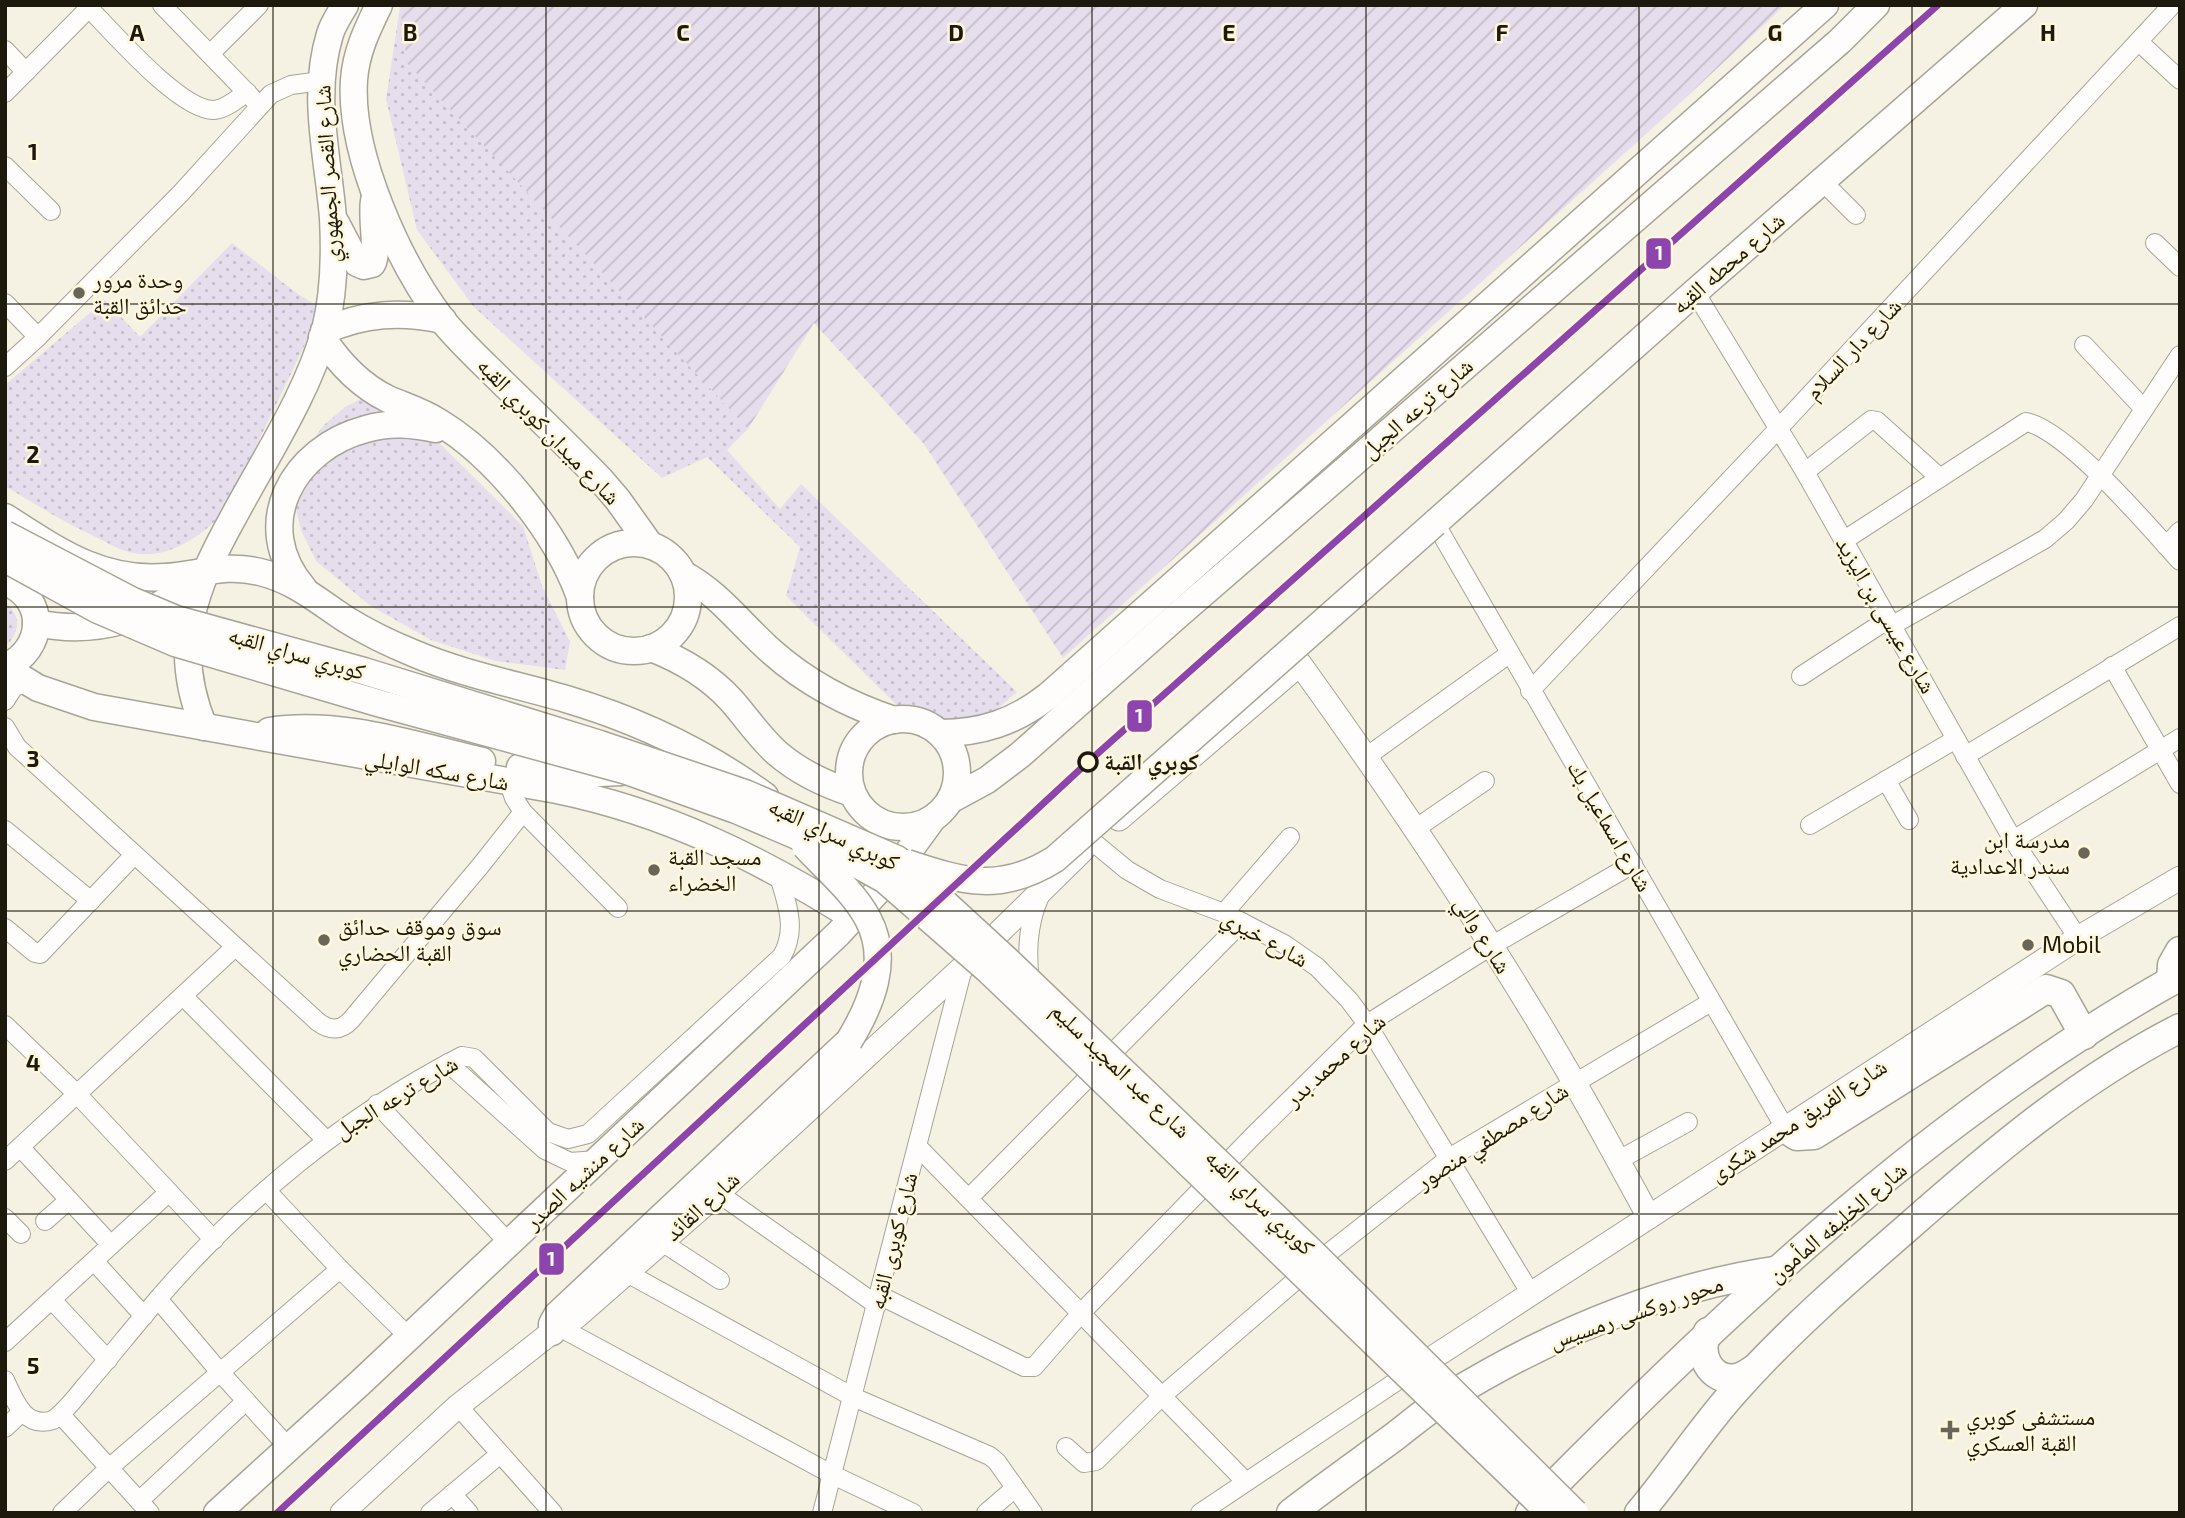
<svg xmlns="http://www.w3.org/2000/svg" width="2185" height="1518" viewBox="0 0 2185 1518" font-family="'Exo 2','Noto Naskh Arabic',sans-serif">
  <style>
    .grass { fill: url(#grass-dots) }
    .garden { fill: url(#garden-furrows) }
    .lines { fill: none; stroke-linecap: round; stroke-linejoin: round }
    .minor-casing { stroke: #a7a497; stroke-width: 20 }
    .tertiary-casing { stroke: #a7a497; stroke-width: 25 }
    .secondary-casing { stroke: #a7a497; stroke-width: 29 }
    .primary-casing { stroke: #a7a497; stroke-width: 31 }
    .minor { stroke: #fefdfb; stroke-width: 18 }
    .tertiary { stroke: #fefdfb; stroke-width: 23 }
    .secondary { stroke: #fefdfb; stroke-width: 26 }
    .primary { stroke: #fefdfb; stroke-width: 28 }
    .secondary-bridge-casing { stroke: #a7a497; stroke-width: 29; stroke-linecap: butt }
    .secondary-bridge { stroke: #fefdfb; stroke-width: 26 }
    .metro-1-casing { stroke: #fef7db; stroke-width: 12 }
    .metro-1 { stroke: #8e44ad; stroke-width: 7 }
    .grid { fill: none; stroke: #1d190d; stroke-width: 2; stroke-opacity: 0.55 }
    .poi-dot { fill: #696558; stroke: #fef7db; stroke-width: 2.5 }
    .stop-dot { fill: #fef7db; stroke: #1d190d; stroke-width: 3.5 }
    .labels { text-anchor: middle; stroke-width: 5; stroke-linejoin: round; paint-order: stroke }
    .street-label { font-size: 23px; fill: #1d190d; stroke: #fef7db }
    .poi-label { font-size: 23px; fill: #1d190d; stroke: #fef7db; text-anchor: start }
    .stop-label { font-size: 23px; font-weight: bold; fill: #1d190d; stroke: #fef7db; text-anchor: start }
    .grid-label { font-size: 23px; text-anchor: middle; font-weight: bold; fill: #1d190d; stroke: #fef7db; stroke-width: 5; stroke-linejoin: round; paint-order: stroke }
    .line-badge { stroke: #fef7db; stroke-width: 2.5 }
    .badge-label { font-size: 19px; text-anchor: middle; font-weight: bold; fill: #fff }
  </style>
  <defs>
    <pattern id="grass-dots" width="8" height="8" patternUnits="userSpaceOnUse" patternTransform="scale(1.75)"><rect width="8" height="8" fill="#e6dded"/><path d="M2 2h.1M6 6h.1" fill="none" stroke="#c5bdca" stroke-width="1.8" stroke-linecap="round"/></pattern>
    <pattern id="garden-furrows" width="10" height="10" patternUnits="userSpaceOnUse" patternTransform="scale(1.75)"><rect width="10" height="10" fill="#e6dded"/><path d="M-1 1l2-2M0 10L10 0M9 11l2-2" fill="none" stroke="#c5bdca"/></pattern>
  </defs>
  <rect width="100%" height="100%" fill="#f6f2e3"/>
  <g class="grass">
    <path d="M400,7L408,63L748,429L727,450L780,509L801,484L1017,692L968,734L915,723L786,596L800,547L707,457L662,478L474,307L417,230L386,99Z"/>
    <path d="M232,243L295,292L322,309L224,513C200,537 165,562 129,552C117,549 105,541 94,536C63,522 35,504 5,486V385L105,300L140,337Z"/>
    <path d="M365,397L402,406L523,526L542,586L570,642L565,670L496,661L431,640L371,606L316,561L301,530L295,504L306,450L323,426L345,407Z"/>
    <path d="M5,602C21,615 21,633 5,646Z"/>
  </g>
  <path class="garden" d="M402,5H1785L1666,116L1063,658L924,444L814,323L748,429L407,63L400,7Z"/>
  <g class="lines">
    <g class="minor-casing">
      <g id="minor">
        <path d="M86,5C111,30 180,111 214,110C226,109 237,99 247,92"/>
        <path d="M162,5L255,101"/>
        <path d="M2139,42L2180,80"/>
        <path d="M5,50L26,72"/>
        <path d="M210,54L259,5"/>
        <path d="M5,93L89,8"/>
        <path d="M5,166L51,211"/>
        <path d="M1822,181L1856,215"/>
        <path d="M2155,243L2180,267"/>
        <path d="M1695,292L1805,472L2013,840L2078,938"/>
        <path d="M5,303L38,337"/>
        <path d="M2084,345L2144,409"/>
        <path d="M5,367L38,337L181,193L271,94L291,85L321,81"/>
        <path d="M1805,472L1871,420L1877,421L1940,478"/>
        <path d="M1435,523L1785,1128"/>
        <path d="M1843,541L2026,422C2067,430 2149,527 2180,561"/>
        <path d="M2166,546L2180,531"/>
        <path d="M1891,626L2045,539L2066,521L2084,500L2180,355"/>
        <path d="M2112,666L2180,784"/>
        <path d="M1801,676L1887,620"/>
        <path d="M1530,691L1778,429L2172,5"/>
        <path d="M5,701L14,687L28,682"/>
        <path d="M5,727L17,747L318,1022C330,1031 341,1031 351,1020L481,865L523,812"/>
        <path d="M1965,756L2180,626"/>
        <path d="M1366,757L1509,654"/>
        <path d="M1886,780L1909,820"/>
        <path d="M509,783L514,798L523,812L618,908"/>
        <path d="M1810,825L1956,739"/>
        <path d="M1415,829L1485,781"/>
        <path d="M5,830L91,901"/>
        <path d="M2013,840L2180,738"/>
        <path d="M1092,841L1127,870L1160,889L1224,913L1284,944L1317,967L1349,1000L1367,1024L1531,1294"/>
        <path d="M1224,913L1290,837"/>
        <path d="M5,928L35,953L40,954L134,855"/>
        <path d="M1030,981C1026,950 1028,920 1042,892"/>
        <path d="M183,996L326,1140"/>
        <path d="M5,1025L77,1094L214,1240"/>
        <path d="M448,1063L545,1150L570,1162L597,1160"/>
        <path d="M377,1104L509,1243"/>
        <path d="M917,1146L1246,1482"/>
        <path d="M20,1147L111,1245"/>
        <path d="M5,1161L235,947"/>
        <path d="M1617,1161L1688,1122"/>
        <path d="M266,1190L340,1269L409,1337"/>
        <path d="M718,1193L877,1305"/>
        <path d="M969,1198L1242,922"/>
        <path d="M5,1218L21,1234"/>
        <path d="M45,1221L69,1200"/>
        <path d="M662,1242L720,1280"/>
        <path d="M94,1261L144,1316"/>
        <path d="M627,1273L853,1397L990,1456L997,1462L1033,1513"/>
        <path d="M879,1295L1024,1367H1034L1082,1312L1253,1136L1367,1024L1491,946L1633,864"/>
        <path d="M158,1299L219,1371L288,1447"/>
        <path d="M52,1300L108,1360"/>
        <path d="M561,1328L833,1475L913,1513"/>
        <path d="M5,1342L169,1192"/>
        <path d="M5,1380C15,1402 25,1429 53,1420C66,1411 76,1397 86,1385C110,1357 133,1328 157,1300C242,1201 346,1116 462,1056L474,1058L548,1132L568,1139L588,1134L782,956C798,928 786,901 778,873"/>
        <path d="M458,1406L553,1513"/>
        <path d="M61,1415L150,1513"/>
        <path d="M5,1428L22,1412"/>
        <path d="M1066,1447L1084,1463L1096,1461L1163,1395L1317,1262L1449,1158L1711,1002"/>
        <path d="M452,1494L469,1513"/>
        <path d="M139,1501L246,1401"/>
        <path d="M62,1513L109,1468L340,1269"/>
        <path d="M430,1513L500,1454"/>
        <path d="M822,1513L963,968"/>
        <path d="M986,1513L1015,1488"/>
        <path d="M1200,1513L1415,1369"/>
      </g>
    </g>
    <g class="tertiary-casing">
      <g id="tertiary">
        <path d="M1119,819L1300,664C1397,799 1491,938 1574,1082C1600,1126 1624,1172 1649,1217"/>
        <path d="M1420,1366L2078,938L2180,878"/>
        <path d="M342,1513L458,1406L552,1332L576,1317L718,1193L973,958L1083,850"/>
      </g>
    </g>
    <g class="secondary-casing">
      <g id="secondary">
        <path d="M379,5C367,30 356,52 354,80C349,154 399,263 443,321C461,343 482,362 502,382C535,414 568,446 600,479L618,500L650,545"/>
        <path d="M336,223L357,263L364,266L372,264C379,254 371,218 374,201"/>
        <path d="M324,331C364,313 401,311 443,320"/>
        <path d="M322,337C339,363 359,385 388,399C404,406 421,411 437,421C496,456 557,533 580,597"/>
        <path d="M5,517C57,550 100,582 165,577C200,575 223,563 260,572C294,580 318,601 347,620C368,633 391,644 413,653C462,674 515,684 566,699C637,720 705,752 765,796"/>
        <path d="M1435,523L1695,292L2024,5"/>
        <circle cx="634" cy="597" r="54"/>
        <path d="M683,574C720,594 742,626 772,652C808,684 849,705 894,720"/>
        <path d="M5,582C48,598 45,650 5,667"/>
        <path d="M304,589C249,525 293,448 366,429C390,422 412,424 436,429"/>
        <path d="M36,623C99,636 156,618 201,573"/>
        <path d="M651,648C682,660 709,676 731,700C747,718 759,737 777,753C799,772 824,784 852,793"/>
        <path d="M5,668L38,688L94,707L557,790C665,812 761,859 854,918"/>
        <circle cx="903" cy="773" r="54"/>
        <path d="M204,727C170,646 194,588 234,516C265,458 308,393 325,330C334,294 335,255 333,218C328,156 311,96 330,34C333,24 340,14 345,5"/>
        <path d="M269,731C341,720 413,745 482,761"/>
        <path d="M940,733C981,733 1015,722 1048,696L1825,5"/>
        <path d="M520,767L580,774L621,772"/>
        <path d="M950,800L987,780L1020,755L1178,615L1840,41L1876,5"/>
        <path d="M552,1332V1324L557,1315L849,1041"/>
        <path d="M217,1513L360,1383L838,934L888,880L933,818"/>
      </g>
    </g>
    <g class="primary-casing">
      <g id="primary">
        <path d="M2171,981L2172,965L2180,951"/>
        <path d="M1785,1128L1797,1136L1814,1135L2046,989L2061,994L2084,1035"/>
        <path d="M1708,1332C1696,1353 1710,1382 1736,1378C1743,1377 1749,1372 1756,1368"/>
        <path d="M1291,1513C1325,1487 1360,1462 1394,1437C1411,1424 1427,1410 1445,1399C1547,1336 1661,1287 1780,1270"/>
        <path d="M1530,1513L1552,1487C1741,1296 1943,1108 2180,976"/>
        <path d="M1639,1513C1672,1474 1700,1430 1734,1392C1786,1333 1847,1280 1907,1228C1992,1153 2078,1080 2180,1028"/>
      </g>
    </g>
    <use href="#minor" class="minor"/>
    <use href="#tertiary" class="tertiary"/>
    <use href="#secondary" class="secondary"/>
    <use href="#primary" class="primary"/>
    <g class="secondary-bridge-casing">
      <g id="secondary-bridge">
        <path d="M5,534L133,601L176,619L364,671L600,744L745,793L897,859L1008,961L1316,1256L1575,1513"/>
        <path d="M5,559L98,610L175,643L378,703L627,771L736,810L797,836L849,860L885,880L989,971L1061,1040L1550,1513"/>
        <path d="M805,846C826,869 854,892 868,919C890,960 871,1005 849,1041"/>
        <path d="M907,863C964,882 1001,893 1055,859L1435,523"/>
      </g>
    </g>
    <use href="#secondary-bridge" class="secondary-bridge"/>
    <g class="metro-1-casing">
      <path id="metro-1" d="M277,1513L1088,762L1938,5"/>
    </g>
    <use href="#metro-1" class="metro-1"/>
  </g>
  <path class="grid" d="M273,5V1513M546,5V1513M819,5V1513M1092,5V1513M1366,5V1513M1639,5V1513M1912,5V1513M5,304H2180M5,607H2180M5,911H2180M5,1214H2180"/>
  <g class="poi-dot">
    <circle cx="79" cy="293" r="7"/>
    <circle cx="2084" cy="853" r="7"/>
    <circle cx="654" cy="870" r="7"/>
    <circle cx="324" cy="940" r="7"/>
    <circle cx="2028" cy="945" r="7"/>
    <path d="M1946.5 1419.5h7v7h7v7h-7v7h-7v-7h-7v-7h7z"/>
  </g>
  <circle class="stop-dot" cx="1088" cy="762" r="9"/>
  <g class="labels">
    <g class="street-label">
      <text transform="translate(327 174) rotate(-93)" y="8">شارع القصر الجمهوري</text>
      <text transform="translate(1728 263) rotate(-41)" y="8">شارع محطه القبه</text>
      <text transform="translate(1853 349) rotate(-47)" y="8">شارع دار السلام</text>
      <text transform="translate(1417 408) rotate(-41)" y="8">شارع ترعه الجبل</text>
      <text transform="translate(549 431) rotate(46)" y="8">شارع ميدان كوبري القبه</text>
      <text transform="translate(1886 615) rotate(60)" y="8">شارع عيسى بن اليزيد</text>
      <text transform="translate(297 653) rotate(16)" y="8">كوبري سراي القبه</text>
      <text transform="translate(437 770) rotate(10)" y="8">شارع سكه الوايلي</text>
      <text transform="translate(1610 826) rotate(60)" y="8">شارع اسماعيل بك</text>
      <text transform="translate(834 834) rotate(25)" y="8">كوبري سراي القبه</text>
      <text transform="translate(1483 935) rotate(58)" y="8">شارع والي</text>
      <text transform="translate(1265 938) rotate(29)" y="8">شارع خيري</text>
      <text transform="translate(1335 1060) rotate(-42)" y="8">شارع محمد بدر</text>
      <text transform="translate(1121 1070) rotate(44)" y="8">شارع عبد المجيد سليم</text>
      <text transform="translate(396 1097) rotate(-31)" y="8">شارع ترعه الجبل</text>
      <text transform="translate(1798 1120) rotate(-33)" y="8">شارع الفريق محمد شكرى</text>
      <text transform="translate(1492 1136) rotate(-33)" y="8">شارع مصطفي منصور</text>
      <text transform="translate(584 1173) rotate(-43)" y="8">شارع منشيه الصدر</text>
      <text transform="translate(1260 1202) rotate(44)" y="8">كوبري سراي القبه</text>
      <text transform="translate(702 1206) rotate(-42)" y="8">شارع القائد</text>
      <text transform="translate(1837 1222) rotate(-40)" y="8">شارع الخليفه المأمون</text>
      <text transform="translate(893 1241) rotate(-76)" y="8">شارع كوبرى القبه</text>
      <text transform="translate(1636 1312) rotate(-19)" y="8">محور روكسى رمسيس</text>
    </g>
    <g class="poi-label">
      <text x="93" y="288">وحدة مرور<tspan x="93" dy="26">حدائق القبة</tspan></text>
      <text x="2070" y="848" text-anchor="end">مدرسة ابن<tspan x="2070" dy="26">سندر الاعدادية</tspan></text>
      <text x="668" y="865">مسجد القبة<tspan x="668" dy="26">الخضراء</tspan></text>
      <text x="338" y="935">سوق وموقف حدائق<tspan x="338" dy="26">القبة الحضاري</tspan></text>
      <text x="2042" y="953">Mobil</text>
      <text x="1966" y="1425">مستشفى كوبري<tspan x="1966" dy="26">القبة العسكري</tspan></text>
    </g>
    <g class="stop-label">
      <text x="1104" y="770">كوبري القبة</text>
    </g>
  </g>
  <g class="grid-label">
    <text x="137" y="41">A</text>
    <text x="410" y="41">B</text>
    <text x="683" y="41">C</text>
    <text x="956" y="41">D</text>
    <text x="1229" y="41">E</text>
    <text x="1502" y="41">F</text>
    <text x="1775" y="41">G</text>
    <text x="2048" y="41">H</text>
    <text x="33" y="160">1</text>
    <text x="33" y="463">2</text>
    <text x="33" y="767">3</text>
    <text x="33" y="1071">4</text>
    <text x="33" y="1374">5</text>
  </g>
  <g class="line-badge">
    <rect x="1645" y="237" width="27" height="33" rx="7" fill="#8e44ad"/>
    <rect x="1126" y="699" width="27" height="34" rx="7" fill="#8e44ad"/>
    <rect x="538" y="1242" width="27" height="34" rx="7" fill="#8e44ad"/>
  </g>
  <g class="badge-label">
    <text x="1659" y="260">1</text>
    <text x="1139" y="723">1</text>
    <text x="551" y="1266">1</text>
  </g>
  <rect width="2185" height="1518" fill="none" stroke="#1d190d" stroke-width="14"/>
</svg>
